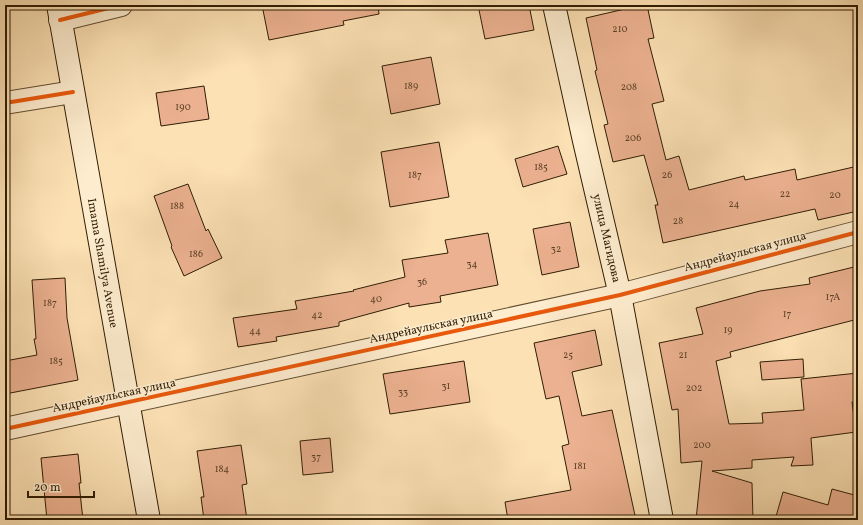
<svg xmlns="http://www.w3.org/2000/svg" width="863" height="525" viewBox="0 0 863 525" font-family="Vollkorn,serif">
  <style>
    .building { fill: #ecb190; stroke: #2f1d04 }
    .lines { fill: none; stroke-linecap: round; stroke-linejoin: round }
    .minor-casing { stroke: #624e30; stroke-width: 24 }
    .secondary-casing { stroke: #2f1d04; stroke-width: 24 }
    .minor { stroke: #fdecce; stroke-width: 22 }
    .secondary { stroke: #fdecce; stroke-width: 22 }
    .cycleway-casing { stroke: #fdecce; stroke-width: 6 }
    .cycleway { stroke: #e8590c; stroke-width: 4 }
    .labels { text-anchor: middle; stroke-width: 3; stroke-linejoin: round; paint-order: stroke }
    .number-label { font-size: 10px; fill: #5e4227 }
    .street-label { font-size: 12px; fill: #2f1d04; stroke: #fdecce }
  </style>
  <rect width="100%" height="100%" fill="#fce1b4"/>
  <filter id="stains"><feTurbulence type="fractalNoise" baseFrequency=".005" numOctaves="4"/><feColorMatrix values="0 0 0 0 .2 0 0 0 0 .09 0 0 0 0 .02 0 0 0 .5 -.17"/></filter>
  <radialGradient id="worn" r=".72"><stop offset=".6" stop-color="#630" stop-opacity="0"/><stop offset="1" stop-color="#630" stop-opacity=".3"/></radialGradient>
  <g class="building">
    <path d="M262,5H378L379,14L343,21L344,25L269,40Z"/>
    <path d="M478,5H529L534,30L485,39Z"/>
    <path d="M642,5H647L654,38L648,39L664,101L652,104L666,160L679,156L689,190L744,176L745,180L795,169L797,180L858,166V211L818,220L815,209L663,243L655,205H658L644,155L613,162L604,125L608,124L595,71L597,70L586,18Z"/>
    <path d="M431,57L440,104L391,114L382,66Z"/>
    <path d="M204,86L209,119L161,126L156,93Z"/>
    <path d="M439,142L449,197L390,207L381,152Z"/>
    <path d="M558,146L567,174L523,187L515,159Z"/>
    <path d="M188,184L206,231L208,229L222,258L184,276L171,247L172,246L154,196Z"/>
    <path d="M570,222L579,267L542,275L533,229Z"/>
    <path d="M488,233L498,285L440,296L441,302L409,307V303L339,322V326L276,337L277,341L238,347L233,318L297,309L295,301L354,291L353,290L405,277L402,260L448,253L445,240Z"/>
    <path d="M858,266V319L730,352L731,357L716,361L729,424L763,423L762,413L804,410L801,379L858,373V402H852L856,432L811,438L813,465L791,466L794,457L752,460V468L712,471L752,483L753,520H696L702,461L681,463L678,409L672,410L659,343L703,334L696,308L760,291L810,284L809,278Z"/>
    <path d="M65,278L67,318L78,380L5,394V361L37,355L34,339H36L32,280Z"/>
    <path d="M595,330L602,365L572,372L582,416L612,410L636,520H508L505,502L571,490L562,446L569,444L559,396L546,399L534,343Z"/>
    <path d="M803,359L804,377L762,380L760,362Z"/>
    <path d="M464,361L470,402L390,414L383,374Z"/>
    <path d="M330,438L333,472L303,475L300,441Z"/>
    <path d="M241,445L247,484L242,485L247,520H204L201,497H204L197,451Z"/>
    <path d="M78,454L81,483H79L83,520H47L41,458Z"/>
    <path d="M832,489L858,496V520H775L783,492L828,505Z"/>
  </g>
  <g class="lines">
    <g class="minor-casing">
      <g id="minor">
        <path d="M60,20L121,5"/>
        <path d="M5,103L73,92"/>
        <path d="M5,429L620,295L858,232"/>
      </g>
    </g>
    <g class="secondary-casing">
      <g id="secondary">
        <path d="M58,5L149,520"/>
        <path d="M554,5L584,141L620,295L662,520"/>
      </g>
    </g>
    <use href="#minor" class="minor"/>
    <use href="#secondary" class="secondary"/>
    <g class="cycleway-casing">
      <g id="cycleway">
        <path d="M60,20L121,5"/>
        <path d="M5,103L73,92"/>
        <path d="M5,429L620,295L858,232"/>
      </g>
    </g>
    <use href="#cycleway" class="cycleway"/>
  </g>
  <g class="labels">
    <g class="number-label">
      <text x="620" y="32">210</text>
      <text x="411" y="89">189</text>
      <text x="629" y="90">208</text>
      <text x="183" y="110">190</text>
      <text x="633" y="141">206</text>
      <text x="541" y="170">185</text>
      <text x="415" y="178">187</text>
      <text x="667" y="178">26</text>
      <text x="785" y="197">22</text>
      <text x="835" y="198">20</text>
      <text x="734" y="207">24</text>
      <text x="177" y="209">188</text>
      <text x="678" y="224">28</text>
      <text x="556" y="252">32</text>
      <text x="196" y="257">186</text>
      <text x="472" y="267">34</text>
      <text x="422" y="285">36</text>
      <text x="833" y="300">17А</text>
      <text x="376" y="302">40</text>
      <text x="50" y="306">187</text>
      <text x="787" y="317">17</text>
      <text x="317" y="318">42</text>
      <text x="728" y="333">19</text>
      <text x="255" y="334">44</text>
      <text x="568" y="358">25</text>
      <text x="683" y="358">21</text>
      <text x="56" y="364">185</text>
      <text x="446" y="389">31</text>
      <text x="694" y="391">202</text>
      <text x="403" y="395">33</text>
      <text x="702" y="448">200</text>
      <text x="316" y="460">37</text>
      <text x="580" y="469">181</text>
      <text x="222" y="472">184</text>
    </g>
    <g class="street-label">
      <text transform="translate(607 238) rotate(77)" y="4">улица Магидова</text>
      <text transform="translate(745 251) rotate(-15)" y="4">Андрейаульская улица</text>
      <text transform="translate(103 263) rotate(80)" y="4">Imama Shamilya Avenue</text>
      <text transform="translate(431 326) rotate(-12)" y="4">Андрейаульская улица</text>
      <text transform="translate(114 395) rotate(-12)" y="4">Андрейаульская улица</text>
    </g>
  </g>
  <rect width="863" height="525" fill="none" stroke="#fce1b4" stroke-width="20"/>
  <rect x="6" y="6" width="851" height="513" fill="none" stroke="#2f1d04" stroke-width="2"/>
  <rect x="10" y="10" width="843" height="505" fill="none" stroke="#2f1d04"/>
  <path d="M28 491v6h66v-6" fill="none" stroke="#2f1d04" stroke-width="2"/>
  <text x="34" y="491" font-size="12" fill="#2f1d04" stroke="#fdecce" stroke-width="3" paint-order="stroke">20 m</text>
  <rect width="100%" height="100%" filter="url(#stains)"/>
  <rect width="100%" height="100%" fill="url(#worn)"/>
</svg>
